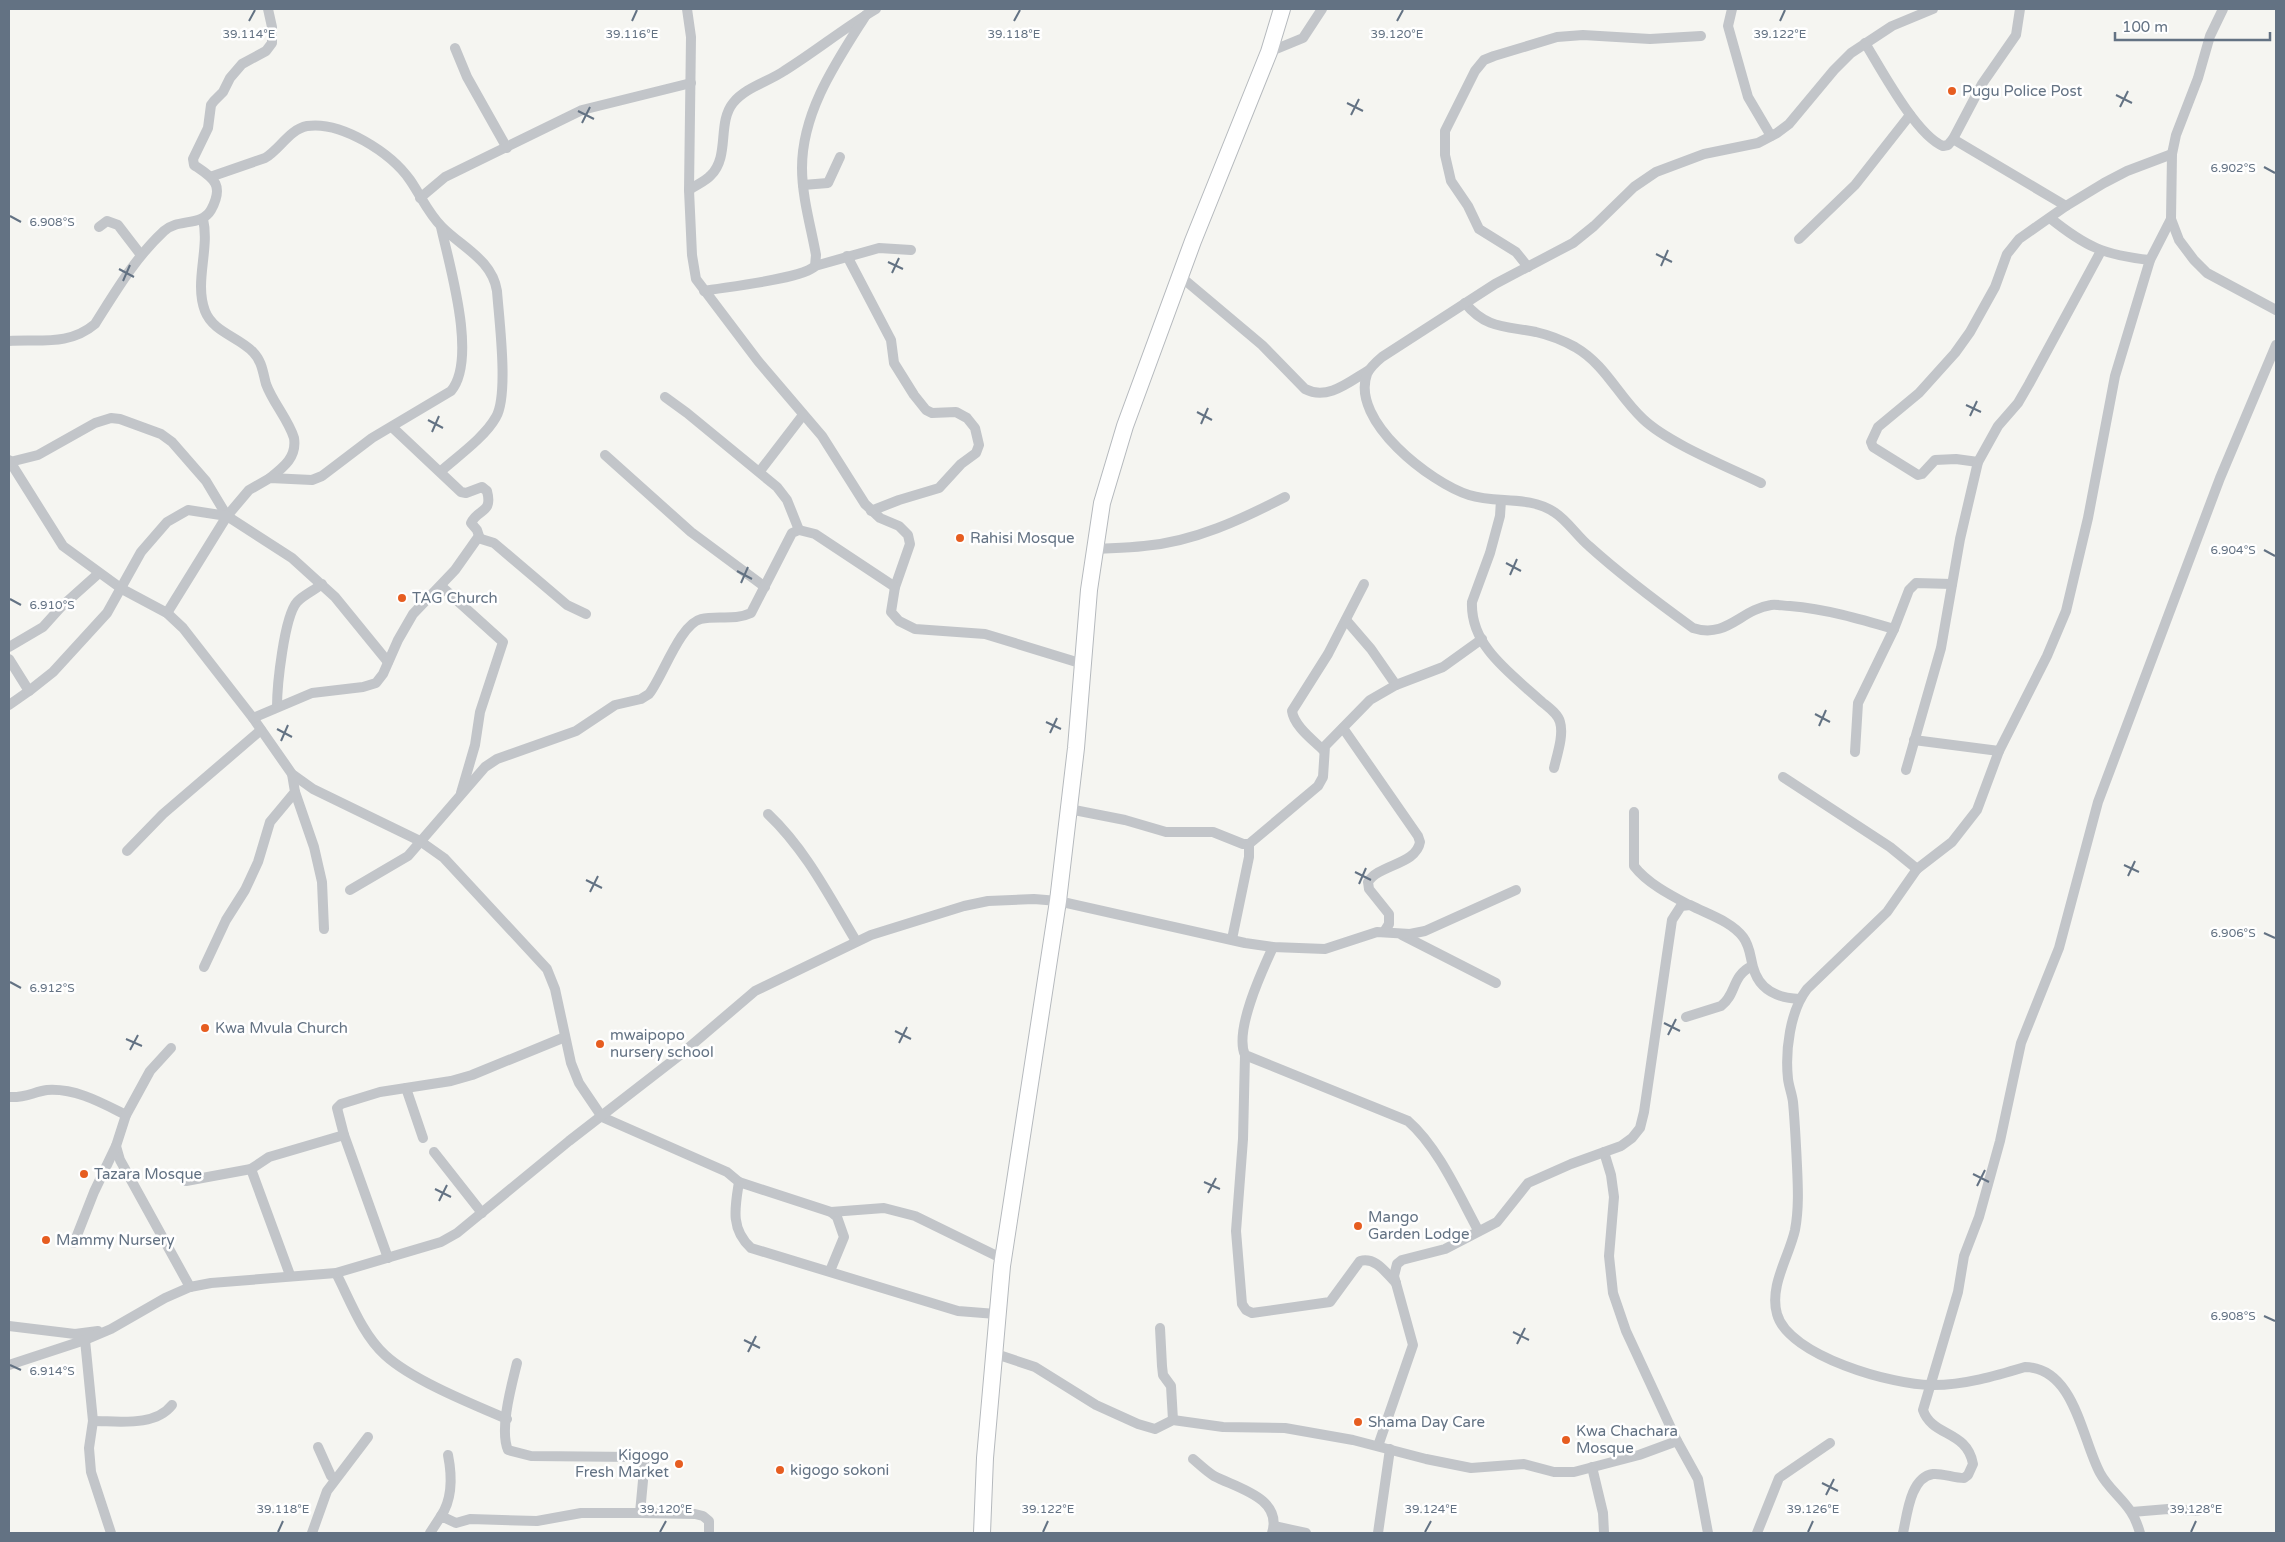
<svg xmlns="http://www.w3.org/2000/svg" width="2285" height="1542" viewBox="0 0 2285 1542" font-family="'Varela Round',sans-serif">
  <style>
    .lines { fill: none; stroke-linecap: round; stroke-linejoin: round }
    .primary-casing { stroke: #b5b9bd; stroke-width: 18 }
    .street { stroke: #c2c5c9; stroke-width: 10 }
    .primary { stroke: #fff; stroke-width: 16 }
    .ticks { fill: none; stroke: #637283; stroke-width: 2 }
    .poi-dot { fill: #e65d20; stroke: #fff; stroke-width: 2 }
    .labels { text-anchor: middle; stroke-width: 5; stroke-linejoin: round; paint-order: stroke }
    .poi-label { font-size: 15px; fill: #637283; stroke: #fff; text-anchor: start }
    .ticks-label { font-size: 12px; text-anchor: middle; fill: #637283; stroke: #fff; stroke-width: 5; stroke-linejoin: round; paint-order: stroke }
  </style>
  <rect width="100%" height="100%" fill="#f5f5f1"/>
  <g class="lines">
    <g class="primary-casing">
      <path id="primary" d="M982,1533L985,1458L1002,1266L1058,901L1076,748L1089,590L1102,503L1125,426L1193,241L1269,52L1282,9"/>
    </g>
    <g class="street">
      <path d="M687,9L691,37L689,190L692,255L696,279L758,361L822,436L865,504L880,518L899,526L908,535L910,544L895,587L891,612L899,621L915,629L985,634L1083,664"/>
      <path d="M1732,9L1728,26L1748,97L1771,136"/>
      <path d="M2223,9L2210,36L2198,78L2176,135L2172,154L2171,219L2179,240L2194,260L2207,273L2276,310"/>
      <path d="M1865,43C1881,69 1916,135 1943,146L1948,145L1953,139L1982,84L2016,35L2020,9"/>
      <path d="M455,48L467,77L507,148"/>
      <path d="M1269,52L1303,38L1322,9"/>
      <path d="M1953,139L2066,206"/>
      <path d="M213,176L265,158C279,150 290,129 307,126C342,121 391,153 410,180C421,196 428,213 442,227C463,248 492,260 497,291C499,319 509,395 496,417C485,437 458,456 441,471"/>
      <path d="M803,185L828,183L840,157"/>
      <path d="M689,190C696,185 706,181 711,175C730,156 717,123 733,103C746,87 768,82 784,71C816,51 844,28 876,9"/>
      <path d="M420,198L445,177L582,110L691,83"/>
      <path d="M2050,218C2086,247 2104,255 2150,260"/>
      <path d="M203,219C210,249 194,282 205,311C213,332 239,337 253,352C262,361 263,373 266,384C273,403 288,419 294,438C297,457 284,467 270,478"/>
      <path d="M99,227L107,221L118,225L141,255"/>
      <path d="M1799,239L1855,185L1910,115"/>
      <path d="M847,256L891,340L894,363L914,395L926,410L932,413L956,412L967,418L975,428L979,445L976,453L961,464L939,488L899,500L871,511"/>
      <path d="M815,266L879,248L911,250"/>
      <path d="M1528,267L1516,252L1479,229L1468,206L1451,181L1445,155V131L1475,71L1484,60L1494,56L1557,37L1583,35L1650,39L1701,36"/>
      <path d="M1180,276L1262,345L1305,389C1328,401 1350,381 1369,370"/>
      <path d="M704,291C725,287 803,279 815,266L816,255C811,227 802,197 802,168C802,111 837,61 866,15"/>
      <path d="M1465,303C1486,329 1506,326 1536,332C1549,335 1564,341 1575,347C1606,365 1618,396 1643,419C1668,443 1728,467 1761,483"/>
      <path d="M9,341C40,339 69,346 95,324C116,291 135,258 164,231C178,218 201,227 211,210C225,184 213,178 194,165L193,159L208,128L211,105L214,101L223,92L230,78L242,64L266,51L272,43V27L268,9"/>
      <path d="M665,397L687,413L777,487L787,500L799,530"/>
      <path d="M605,455L691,532L765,587"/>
      <path d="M9,460L63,546L122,589L167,613L183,628L253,718L292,774L313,789L420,841L444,858L547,969L555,989L571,1063L579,1083L602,1117L727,1172L739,1182C735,1207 730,1229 751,1248L958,1311L996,1314"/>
      <path d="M10,462L38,455L95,423L111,418L120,419L161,434L172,442L206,481L227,516"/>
      <path d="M1978,462L1956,459L1935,460L1922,474L1918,475L1873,447L1871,442L1878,427L1919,393L1955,353L1970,332L1995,287L2007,254L2019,239L2066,206L2104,183L2127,171L2172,154"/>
      <path d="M760,471L803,415"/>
      <path d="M1501,500L1500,516L1490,553L1472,602C1470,647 1513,675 1542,702C1548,707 1558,714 1560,722C1564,735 1557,755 1554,768"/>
      <path d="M478,538L494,543L567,605L586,614"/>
      <path d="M1094,549C1110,548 1127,548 1144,546C1194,542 1242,519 1285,497"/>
      <path d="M441,586L503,642L480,712L475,745L461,793"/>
      <path d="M167,613L227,516L249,490L270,478L312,480L322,476L372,438L451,391C478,359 449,264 441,227"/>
      <path d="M1346,620L1371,649L1396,685"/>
      <path d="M1894,629C1860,619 1826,609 1790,606C1784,606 1776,604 1771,605C1740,610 1727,639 1693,628C1657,602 1621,575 1589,546C1577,536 1567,520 1554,512C1528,495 1497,504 1469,495C1431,483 1350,421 1367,374C1370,367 1376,362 1382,357L1495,284L1573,243L1594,226L1634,187L1656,172L1704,154L1758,143L1777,133L1789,124L1834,70L1851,53L1892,26L1933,9"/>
      <path d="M9,647L43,627L61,607L99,573"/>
      <path d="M9,659L29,691L9,705"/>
      <path d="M29,691L53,672L107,613L141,552L167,522L188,510L227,516L292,558L335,597L388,662"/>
      <path d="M277,707C277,686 284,617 297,602C303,595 315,590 322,584"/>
      <path d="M253,718L312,693L363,687L376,683L383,674L398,640L413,614L455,570L479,536L477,530L471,523C478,508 493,514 487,491L482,487L466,493L461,492L392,427"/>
      <path d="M1343,728L1418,836L1420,842C1416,865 1379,864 1368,882L1369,889L1389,914V924L1384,932"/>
      <path d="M1914,740L1999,751"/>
      <path d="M1323,750C1313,740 1294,726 1292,711L1328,654L1364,584"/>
      <path d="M1855,752L1858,703L1894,629L1909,590L1916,583L1952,584"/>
      <path d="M1906,770L1941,648L1960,539L1978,462L1998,426L2018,403L2029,384L2101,251"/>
      <path d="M1783,777L1890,847L1917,869"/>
      <path d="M295,792L314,847L322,882L324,929"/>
      <path d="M1069,809L1125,820L1166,832H1213L1243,844H1249L1318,786L1323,777L1325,746L1370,700L1396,685L1443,667L1482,639"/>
      <path d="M1634,812V866C1647,883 1670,895 1689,905"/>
      <path d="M768,814C806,850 829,896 856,941"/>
      <path d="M127,851L163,814L261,730"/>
      <path d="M350,890L408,856L485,767L497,759L576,731L615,705L641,699L649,694C663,676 680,624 701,619C718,615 734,621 751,613L792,533L799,530L815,534L895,587"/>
      <path d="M1402,935L1496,983"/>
      <path d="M1232,939L1249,857V844"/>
      <path d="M1273,947C1262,971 1234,1031 1245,1055L1408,1121C1438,1147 1459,1195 1478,1230"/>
      <path d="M204,967L226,920L245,890L258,862L270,822L295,792L292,774"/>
      <path d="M1686,1017L1721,1006C1737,994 1731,976 1752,966"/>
      <path d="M1245,1055L1243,1139L1236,1231L1242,1304L1246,1310L1252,1313L1330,1302L1360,1261C1376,1257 1385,1272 1396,1283"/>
      <path d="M406,1088L423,1138"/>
      <path d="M9,1097C26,1098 33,1092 47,1090C76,1088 102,1103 126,1115"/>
      <path d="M344,1135L388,1258"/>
      <path d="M116,1146L120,1160L190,1287"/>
      <path d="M434,1152L482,1213"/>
      <path d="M1604,1152L1611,1175L1614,1197L1609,1256L1613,1293L1626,1331L1677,1441L1698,1479L1708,1533"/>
      <path d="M251,1169L290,1275"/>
      <path d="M186,1181L251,1169L269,1157L344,1135L337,1108L341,1104L380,1092L451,1081L472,1075L565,1037"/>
      <path d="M739,1182L831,1212L837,1217L844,1237L830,1271"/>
      <path d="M831,1212L884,1208L915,1216L1003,1259"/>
      <path d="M74,1243L94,1192L116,1146L126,1115L150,1071L171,1048"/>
      <path d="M336,1273C350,1300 362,1334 385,1355C412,1380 472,1404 507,1419"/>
      <path d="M9,1326L75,1334L98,1331"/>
      <path d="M1160,1328L1162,1366L1163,1375L1171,1386L1173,1420"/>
      <path d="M85,1340L93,1421L89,1448L91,1472L111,1533"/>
      <path d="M993,1353L1035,1367L1096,1405L1138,1424L1155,1429L1173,1420L1223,1427L1285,1428L1353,1440L1426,1459L1471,1468L1524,1464L1554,1472H1574L1639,1455L1677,1441"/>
      <path d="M517,1363C512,1384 499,1429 508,1450L531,1456L635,1457L645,1459L640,1513L695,1514L703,1516L709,1521V1533"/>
      <path d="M9,1365L85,1340L111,1329L165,1298L190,1287L211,1283L336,1273L441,1242L457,1233L569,1141L680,1055L755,991L871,935L964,906L988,901L1034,899L1058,901L1245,943L1273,947L1325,949L1377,932L1410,934L1425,931L1516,890"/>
      <path d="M93,1421C118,1421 155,1427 172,1405"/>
      <path d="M1378,1446L1413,1345L1394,1276L1397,1264L1402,1260L1445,1249L1497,1222L1528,1183L1571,1164L1621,1146L1632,1138L1640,1128L1644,1112L1672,920L1681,906L1690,905C1707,914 1731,921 1743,937C1750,946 1750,956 1753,967C1759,990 1777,998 1800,999"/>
      <path d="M318,1447L331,1476L335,1479"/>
      <path d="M1193,1459C1200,1465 1206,1471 1214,1476C1237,1488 1283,1498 1272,1533"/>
      <path d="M1592,1467L1603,1513L1604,1533"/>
      <path d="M2132,1512L2168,1509L2198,1511"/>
      <path d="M441,1516C453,1498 452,1475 448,1455"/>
      <path d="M1274,1526L1306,1533"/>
      <path d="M312,1533L327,1491L368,1437"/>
      <path d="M430,1533L441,1516L456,1523L470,1519L537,1521L581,1513H640"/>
      <path d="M1378,1533L1390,1449"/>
      <path d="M1757,1533L1779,1478L1830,1443"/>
      <path d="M1903,1533C1907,1516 1910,1477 1933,1474C1942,1473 1954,1478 1964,1478L1968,1475L1973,1464C1967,1430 1932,1437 1923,1410L1958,1292L1964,1256L1979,1217L2000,1141L2021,1043L2059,948L2098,802L2220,478L2276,345"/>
      <path d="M2140,1533C2138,1526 2135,1518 2131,1512C2122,1498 2108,1488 2100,1473C2082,1440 2075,1368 2025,1367C1995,1376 1965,1385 1933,1385C1895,1386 1788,1356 1777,1314C1769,1286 1789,1257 1795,1230C1799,1209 1798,1187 1797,1166C1796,1145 1795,1123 1793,1102C1792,1094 1789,1087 1788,1079C1785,1051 1790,1011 1807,989L1887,912L1917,869L1952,842L1977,810L1999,751L2047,656L2066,611L2088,518L2115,376L2150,260L2171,219"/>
    </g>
    <use href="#primary" class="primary"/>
  </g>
  <path class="ticks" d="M249,21L255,10M632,21L637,10M1014,21L1020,10M1397,21L1403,10M1780,21L1785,10M2116,95L2132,103M1347,103L1363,111M2120,107L2128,91M578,111L594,119M1351,115L1359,99M582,123L590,107M2264,167L2275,173M10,216L21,222M1656,254L1672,262M888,262L903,269M1661,266L1668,250M119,269L134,277M892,273L899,258M123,281L130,265M1966,405L1981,412M1197,412L1212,420M1970,416L1977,401M428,420L443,428M1201,424L1208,408M432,432L439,416M2264,550L2275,556M1506,563L1521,571M737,571L752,579M1510,575L1517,559M741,583L748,567M10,599L21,605M1815,714L1830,722M1046,722L1061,729M1819,726L1826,710M277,729L292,737M1050,733L1057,718M281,741L288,725M2124,865L2139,872M1355,872L1371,880M2128,876L2135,861M586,880L602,888M1359,884L1366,868M590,892L598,876M2264,933L2275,938M10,982L21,988M1664,1023L1680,1031M895,1031L911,1039M1668,1035L1676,1019M126,1039L142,1046M899,1043L907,1027M130,1050L138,1035M1973,1174L1989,1182M1204,1182L1220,1189M1977,1186L1985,1170M435,1189L451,1197M1208,1193L1216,1178M439,1201L447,1185M2264,1316L2275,1321M1513,1332L1529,1340M744,1340L760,1348M1517,1344L1525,1328M748,1352L756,1336M10,1365L21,1370M1822,1483L1838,1491M1826,1495L1834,1479M278,1532L283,1521M660,1532L666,1521M1043,1532L1048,1521M1425,1532L1431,1521M1808,1532L1813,1521M2191,1532L2196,1521"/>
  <g class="poi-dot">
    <circle cx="1952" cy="91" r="5"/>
    <circle cx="960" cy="538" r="5"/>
    <circle cx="402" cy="598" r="5"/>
    <circle cx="205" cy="1028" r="5"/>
    <circle cx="600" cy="1044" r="5"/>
    <circle cx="84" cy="1174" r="5"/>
    <circle cx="1358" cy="1226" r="5"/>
    <circle cx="46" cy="1240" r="5"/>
    <circle cx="1358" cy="1422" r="5"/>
    <circle cx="1566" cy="1440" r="5"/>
    <circle cx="679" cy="1464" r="5"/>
    <circle cx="780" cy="1470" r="5"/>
  </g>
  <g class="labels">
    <g class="poi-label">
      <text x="1962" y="96">Pugu Police Post</text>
      <text x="970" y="543">Rahisi Mosque</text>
      <text x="412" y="603">TAG Church</text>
      <text x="215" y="1033">Kwa Mvula Church</text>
      <text x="610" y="1040">mwaipopo<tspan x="610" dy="17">nursery school</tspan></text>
      <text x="94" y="1179">Tazara Mosque</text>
      <text x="1368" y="1222">Mango<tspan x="1368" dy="17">Garden Lodge</tspan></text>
      <text x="56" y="1245">Mammy Nursery</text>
      <text x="1368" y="1427">Shama Day Care</text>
      <text x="1576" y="1436">Kwa Chachara<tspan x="1576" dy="17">Mosque</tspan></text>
      <text x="669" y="1460" text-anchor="end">Kigogo<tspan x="669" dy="17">Fresh Market</tspan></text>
      <text x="790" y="1475">kigogo sokoni</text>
    </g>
  </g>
  <g class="ticks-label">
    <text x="249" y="38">39.114°E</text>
    <text x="632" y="38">39.116°E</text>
    <text x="1014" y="38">39.118°E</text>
    <text x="1397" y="38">39.120°E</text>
    <text x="1780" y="38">39.122°E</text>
    <text x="2233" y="172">6.902°S</text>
    <text x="52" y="226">6.908°S</text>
    <text x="2233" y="554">6.904°S</text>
    <text x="52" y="609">6.910°S</text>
    <text x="2233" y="937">6.906°S</text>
    <text x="52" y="992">6.912°S</text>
    <text x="2233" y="1320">6.908°S</text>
    <text x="52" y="1375">6.914°S</text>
    <text x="283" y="1513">39.118°E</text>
    <text x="666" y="1513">39.120°E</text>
    <text x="1048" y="1513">39.122°E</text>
    <text x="1431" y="1513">39.124°E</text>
    <text x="1813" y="1513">39.126°E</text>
    <text x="2196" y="1513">39.128°E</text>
  </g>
  <rect width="2285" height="1542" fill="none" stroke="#637283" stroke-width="20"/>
  <path d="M2115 32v8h155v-8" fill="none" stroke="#637283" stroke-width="2.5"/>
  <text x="2122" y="32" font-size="15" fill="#637283" stroke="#ffffff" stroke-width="4" paint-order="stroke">100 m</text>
</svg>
